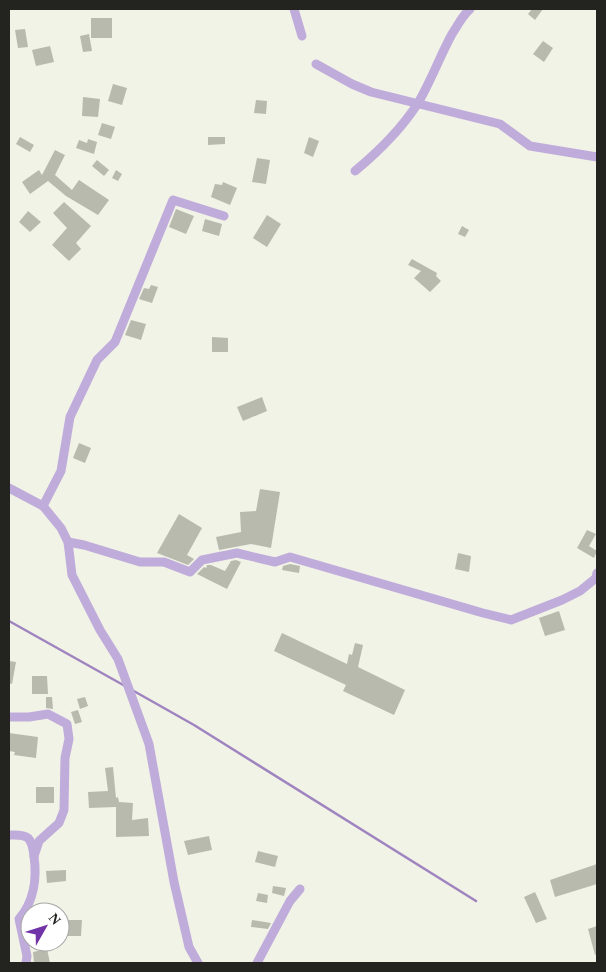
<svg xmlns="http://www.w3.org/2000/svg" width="606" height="972" viewBox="0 0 606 972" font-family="'Times New Roman',serif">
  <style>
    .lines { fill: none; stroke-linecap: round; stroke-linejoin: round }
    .stream { stroke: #9f84c0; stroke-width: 2.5 }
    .building { fill: #b8baae }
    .street { stroke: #c0acda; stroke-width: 9 }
  </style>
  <rect width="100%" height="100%" fill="#f1f3e7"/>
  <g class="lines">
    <g class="stream">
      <path d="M9,621L125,686"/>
      <path d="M132,690L194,725L476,901"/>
    </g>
  </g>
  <g class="building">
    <path d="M532,9H543L535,20L528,14Z"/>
    <rect x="91" y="18" width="21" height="20"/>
    <path d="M25,29L28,47L18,48L15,30Z"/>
    <path d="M89,34L92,51L83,52L80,36Z"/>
    <path d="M543,41L553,48L544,62L533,54Z"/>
    <path d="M50,46L54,62L36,66L32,50Z"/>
    <path d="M113,84L127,88L122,105L108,101Z"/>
    <path d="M83,97L100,99L98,117L82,116Z"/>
    <path d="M256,100L267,101L266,114L254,113Z"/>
    <path d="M102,123L115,127L111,139L98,135Z"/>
    <path d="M20,137L34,145L30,152L16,144Z"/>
    <path d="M208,137H225V144L208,145Z"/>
    <path d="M309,137L319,141L313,157L304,153Z"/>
    <path d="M88,139L97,142L94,154L76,148L79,140L87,143Z"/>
    <path d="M55,150L65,155L55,175L72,190L79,180L109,200L98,215L66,196L48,181L30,194L22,182L39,170L42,175Z"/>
    <path d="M257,158L270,160L266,184L252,182Z"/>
    <path d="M97,160L109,170L104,176L92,166Z"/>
    <path d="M116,170L122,174L118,181L112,178Z"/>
    <path d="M223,182L237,188L230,205L211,197L215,184L222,185Z"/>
    <path d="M64,202L91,226L76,243L81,249L69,261L52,245L67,228L53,213Z"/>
    <path d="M176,209L194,216L186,234L169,227Z"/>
    <path d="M28,211L41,222L30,232L19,222Z"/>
    <path d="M267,215L281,224L267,247L253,238Z"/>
    <path d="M205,219L222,224L219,236L202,231Z"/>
    <path d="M462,226L469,230L465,237L458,234Z"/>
    <path d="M412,259L437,273L436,276L441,281L430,292L414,278L421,271L408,265Z"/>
    <path d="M151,285L158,287L152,303L139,299L144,288L149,289Z"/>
    <path d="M131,320L146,324L141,340L125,335Z"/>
    <path d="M212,337L228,338V352H212Z"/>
    <path d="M262,397L267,411L243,421L237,407Z"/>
    <path d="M79,443L91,448L85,463L73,458Z"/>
    <path d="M260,489L280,492L271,548L251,544L219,550L216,537L241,532L240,512L256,511Z"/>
    <path d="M179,514L202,528L187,555L194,559L188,565L157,553Z"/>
    <path d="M587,530L596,534L589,546L597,551L594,558L577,548Z"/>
    <path d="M458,553L471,556L469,572L455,569Z"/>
    <path d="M236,560L241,562L227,589L197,574L204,567L206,568L207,565H211L225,571L231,561Z"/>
    <path d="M290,564L300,566L299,573L282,570L283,566Z"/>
    <path d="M559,611L565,630L545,636L539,618Z"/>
    <path d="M282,633L347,664L349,654L352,655L355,643L363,645L358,667L405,690L394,715L343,691L346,685L274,651Z"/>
    <path d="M9,661L16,662L12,684L9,683Z"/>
    <path d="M32,676H47L48,694H32Z"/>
    <path d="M46,697H52L53,709L46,708Z"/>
    <path d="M85,697L88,706L80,709L77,699Z"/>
    <path d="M78,710L82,722L75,724L71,712Z"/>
    <path d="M9,733L38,737L36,758L14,755L15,752L9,751Z"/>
    <path d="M113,767L116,798L118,797L119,802L133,803L132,820L148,818L149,836L116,837V807L89,808L88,792L108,791L105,768Z"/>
    <rect x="36" y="787" width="18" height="16"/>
    <path d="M209,836L212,850L188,855L184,841Z"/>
    <path d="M258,851L278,856L275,867L255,862Z"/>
    <path d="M597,864V884L555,897L550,880Z"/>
    <path d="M66,870V881L47,883L46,871Z"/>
    <path d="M273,886L286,888L284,896L272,893Z"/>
    <path d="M535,892L547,919L536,923L524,897Z"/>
    <path d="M258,893L268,895L267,903L256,901Z"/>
    <path d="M66,920H82L81,936H65Z"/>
    <path d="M252,920L271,923L268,929L251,927Z"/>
    <path d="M597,926V954L595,955L588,929Z"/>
    <path d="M47,949L50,963H34L33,952Z"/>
  </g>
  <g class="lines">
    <g class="street">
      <path d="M294,9L302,36"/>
      <path d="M316,64L352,84L371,92L500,124L530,146L597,157"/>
      <path d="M355,171C378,152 402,128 418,103C431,81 440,56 452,34C458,25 462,16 470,9"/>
      <path d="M9,488L43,506L61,528L68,542L72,575L100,630L118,659L149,744L174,882L189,947L198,963"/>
      <path d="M43,506L61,471L70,417L97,360L115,342L173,200L224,216"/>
      <path d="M68,542L84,545L140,562H164L190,572L202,560L237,553L275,562L290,557L483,613L511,620L562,600L580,591L596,578L597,573"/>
      <path d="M9,717H29L48,714L67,724L69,739L65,758L64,810L59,823L39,841L34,856"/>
      <path d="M9,835C15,835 23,834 28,838C33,843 33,850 34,856C37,878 34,902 19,919L27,956L26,963"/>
      <path d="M257,963L290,901L300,889"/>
    </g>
  </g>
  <rect width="606" height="972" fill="none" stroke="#23241f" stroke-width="20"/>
  <g transform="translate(45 927) rotate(51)"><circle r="24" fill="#ffffff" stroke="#a7a7a5"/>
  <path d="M0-4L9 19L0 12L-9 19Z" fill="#7133a8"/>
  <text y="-8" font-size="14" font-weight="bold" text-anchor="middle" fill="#23241f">N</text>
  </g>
</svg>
